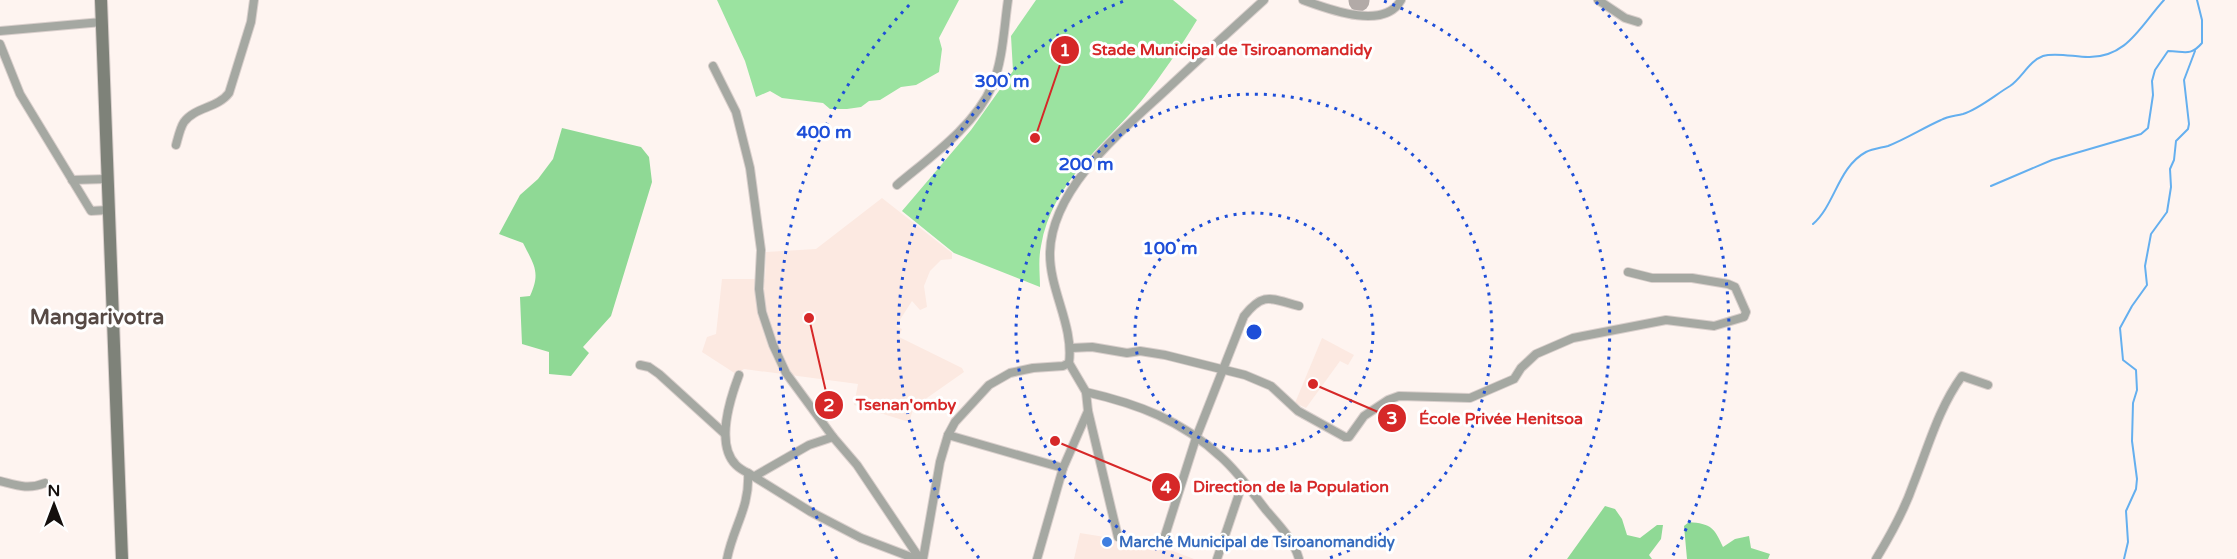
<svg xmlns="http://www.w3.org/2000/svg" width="2237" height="559" viewBox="0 0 2237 559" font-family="'Varela Round',sans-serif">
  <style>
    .built { fill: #fce9e1 }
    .green { fill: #9be3a0 }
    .forest { fill: #8fd995 }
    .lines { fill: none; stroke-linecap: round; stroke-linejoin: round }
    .stream { stroke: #64afef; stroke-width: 2 }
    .taxiway { stroke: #b2aaa7; stroke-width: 21 }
    .street-casing { stroke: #d9cfcc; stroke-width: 10 }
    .secondary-casing { stroke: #d9cfcc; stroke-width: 14 }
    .street { stroke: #a5a8a2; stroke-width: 8 }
    .secondary { stroke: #7e8279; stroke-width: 12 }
    .ring { fill: none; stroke: #1d4ed8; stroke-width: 3; stroke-dasharray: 3 6 }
    .shop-dot { fill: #3f7fe0; stroke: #fff; stroke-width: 2 }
    .labels { text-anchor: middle; stroke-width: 6; stroke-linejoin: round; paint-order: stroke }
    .shop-label { font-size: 15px; font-weight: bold; fill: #366cbe; stroke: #fff; text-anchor: start }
    .district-label { font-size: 21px; font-weight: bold; fill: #564944; stroke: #fff }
    .centre { fill: #1d4ed8; stroke: #fff; stroke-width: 3 }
    .ring-label { font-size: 18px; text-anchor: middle; font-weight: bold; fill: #1d4ed8; stroke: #fff; stroke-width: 6; stroke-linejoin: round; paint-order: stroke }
    .leader { fill: none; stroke: #d62828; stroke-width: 2 }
    .callout-dot { fill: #d62828; stroke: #fff; stroke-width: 2 }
    .mark-label { font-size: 18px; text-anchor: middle; font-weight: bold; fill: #fff }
    .callout-label { font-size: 16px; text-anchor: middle; font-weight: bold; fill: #d62828; stroke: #fff; stroke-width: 6; stroke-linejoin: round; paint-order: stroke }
  </style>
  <rect width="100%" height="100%" fill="#fef4f0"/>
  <g class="built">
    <path d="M882,198L952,253V259L941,260L930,271L924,286L927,307L920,310L912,301L896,326L902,329L899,337L962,368L964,372L914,407L909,422L854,405L858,384L744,369L736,374L702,352L707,337L716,334L722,279H765L766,252L816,249Z"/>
    <path d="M1322,338L1354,355L1348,365L1340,361L1306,408L1295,403Z"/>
    <path d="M1080,533L1160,546L1194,559H1074Z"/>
  </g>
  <g class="green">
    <path d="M717,0H959L939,38L942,49L939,72L916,85L901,87L880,100L869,101L861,107L847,109H830L823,103L782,98L770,91L756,97L745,61Z"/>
    <path d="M1036,0H1173L1197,20C1180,48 1162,75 1142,100C1103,147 1052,182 1041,246C1038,260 1040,274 1040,287L954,253L902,211L971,130L1013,71L1011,36Z"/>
  </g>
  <g class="forest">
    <path d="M562,128L641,147L649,157L652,182L611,316L583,347L589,353L571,376L549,374V352L522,344L520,297L530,296C541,272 534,265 523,243L499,234L520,195L538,179L553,159Z"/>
    <path d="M1605,506L1615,509L1622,519L1627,535L1640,538L1657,525H1663L1661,539L1649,555L1652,559H1567Z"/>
    <path d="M1689,522C1711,524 1714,527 1723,547L1735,539L1749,536L1751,548L1770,554L1768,559H1687L1684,526Z"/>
  </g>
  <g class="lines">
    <g class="stream">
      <path d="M1991,186L2052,160L2141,134L2148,128L2153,95L2152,81L2155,70L2168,51C2184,51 2190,57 2202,43V20L2197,0"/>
      <path d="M1813,224C1835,205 1838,167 1866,152C1872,149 1880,148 1888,146C1906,139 1923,128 1941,120C1948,116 1955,116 1963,114C1979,109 1995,95 2010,86C2022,78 2029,61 2043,56C2055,52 2075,57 2088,57C2127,58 2141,25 2164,0"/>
      <path d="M2124,559L2128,542L2126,511L2136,489L2137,479L2132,441L2133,403L2137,390L2136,370L2123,360L2120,328L2132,306L2147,285L2145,266L2151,234L2167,212L2171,187L2170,169L2174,160L2176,141L2188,129L2189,124L2184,80L2195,51"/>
    </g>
    <path class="taxiway" d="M1359,1V0"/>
    <g class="street-casing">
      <g id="street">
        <path d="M1303,0C1328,9 1384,31 1401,0"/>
        <path d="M1598,0L1625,18L1638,22"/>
        <path d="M0,31L102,22"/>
        <path d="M0,44L20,94L91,211L108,210"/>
        <path d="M713,66L736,112L750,168L761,250L759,289L762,312L773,345L786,373L833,437L857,465L920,559"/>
        <path d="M176,145C178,138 180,128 184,122C195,107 218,108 229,93L251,22L254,0"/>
        <path d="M72,180L107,179"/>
        <path d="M897,185C929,158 975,126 992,86C1003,61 1004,27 1008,0"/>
        <path d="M1071,348L1092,347L1127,353L1140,351L1165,355L1245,375L1271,386L1298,411L1345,437H1349L1364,416L1388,400L1399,396L1470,398L1514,379L1521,368L1536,354L1573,338L1666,320L1714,326L1744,317L1746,312L1735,287L1728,284L1692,278H1652L1628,272"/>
        <path d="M1069,363L1086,392C1138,404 1181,420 1221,457C1238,472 1252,492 1266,510C1278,524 1294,540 1299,559"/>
        <path d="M640,365L649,367L659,374L725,434"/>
        <path d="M1088,411L1118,537"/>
        <path d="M948,435L1063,468"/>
        <path d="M748,473L811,512L861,538L916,559"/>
        <path d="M755,476L809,445L833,437"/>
        <path d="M0,481C16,485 28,490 45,483"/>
        <path d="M1162,545L1196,438L1244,316C1264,291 1271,299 1299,306"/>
        <path d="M727,559C733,527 750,508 748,473C744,471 739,468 736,465C715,444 730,399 739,375"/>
        <path d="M923,559L940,462L948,435L955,422L989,385L1010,373L1033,368L1063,366L1069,363C1074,325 1049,290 1050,252C1052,187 1123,130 1167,89C1199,59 1231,30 1264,0"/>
        <path d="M1037,559L1063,468L1088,411L1086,392"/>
        <path d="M1217,559L1243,482"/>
        <path d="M1876,559C1890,536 1904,511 1913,485C1928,448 1938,409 1962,376L1988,385"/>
      </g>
    </g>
    <g class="secondary-casing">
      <path id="secondary" d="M101,0L122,559"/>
    </g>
    <use href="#street" class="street"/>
    <use href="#secondary" class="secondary"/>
  </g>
  <g class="ring">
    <circle cx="1254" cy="332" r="119"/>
    <path d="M1182 559A238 238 0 1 1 1326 559"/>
    <path d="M979 558A356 356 0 0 1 1124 1M1384 1A356 356 0 0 1 1529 558"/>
    <path d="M837 559A475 475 0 0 1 912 2M1596 2A475 475 0 0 1 1671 559"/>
  </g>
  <circle class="shop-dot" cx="1107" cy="542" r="6"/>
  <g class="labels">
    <g class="shop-label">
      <text x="1119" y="547">Marché Municipal de Tsiroanomandidy</text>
    </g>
    <g class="district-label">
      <text x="97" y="324">Mangarivotra</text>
    </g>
  </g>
  <circle cx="1254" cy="332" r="9" class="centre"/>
  <g class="ring-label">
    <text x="1002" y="87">300 m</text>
    <text x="824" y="138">400 m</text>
    <text x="1086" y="170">200 m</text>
    <text x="1170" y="254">100 m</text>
  </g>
  <path class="leader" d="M1035 138L1065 50M809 318L829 405M1313 384L1392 418M1055 441L1166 487"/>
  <g class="callout-dot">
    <circle cx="1035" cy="138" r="6"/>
    <circle cx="809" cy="318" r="6"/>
    <circle cx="1313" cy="384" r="6"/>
    <circle cx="1055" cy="441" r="6"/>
    <circle cx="1065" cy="50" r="15"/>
    <circle cx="829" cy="405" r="15"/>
    <circle cx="1392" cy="418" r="15"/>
    <circle cx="1166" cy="487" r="15"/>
  </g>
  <g class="mark-label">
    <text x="1065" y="56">1</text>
    <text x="829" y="411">2</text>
    <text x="1392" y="424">3</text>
    <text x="1166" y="493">4</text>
  </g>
  <g class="callout-label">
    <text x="1232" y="55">Stade Municipal de Tsiroanomandidy</text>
    <text x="906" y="410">Tsenan'omby</text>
    <text x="1501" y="424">École Privée Henitsoa</text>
    <text x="1291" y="492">Direction de la Population</text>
  </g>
  <g transform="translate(54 505)" stroke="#ffffff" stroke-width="4.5" paint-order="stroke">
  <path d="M0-4.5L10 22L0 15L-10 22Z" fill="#140f0d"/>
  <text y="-9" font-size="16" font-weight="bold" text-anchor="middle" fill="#140f0d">N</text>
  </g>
</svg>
